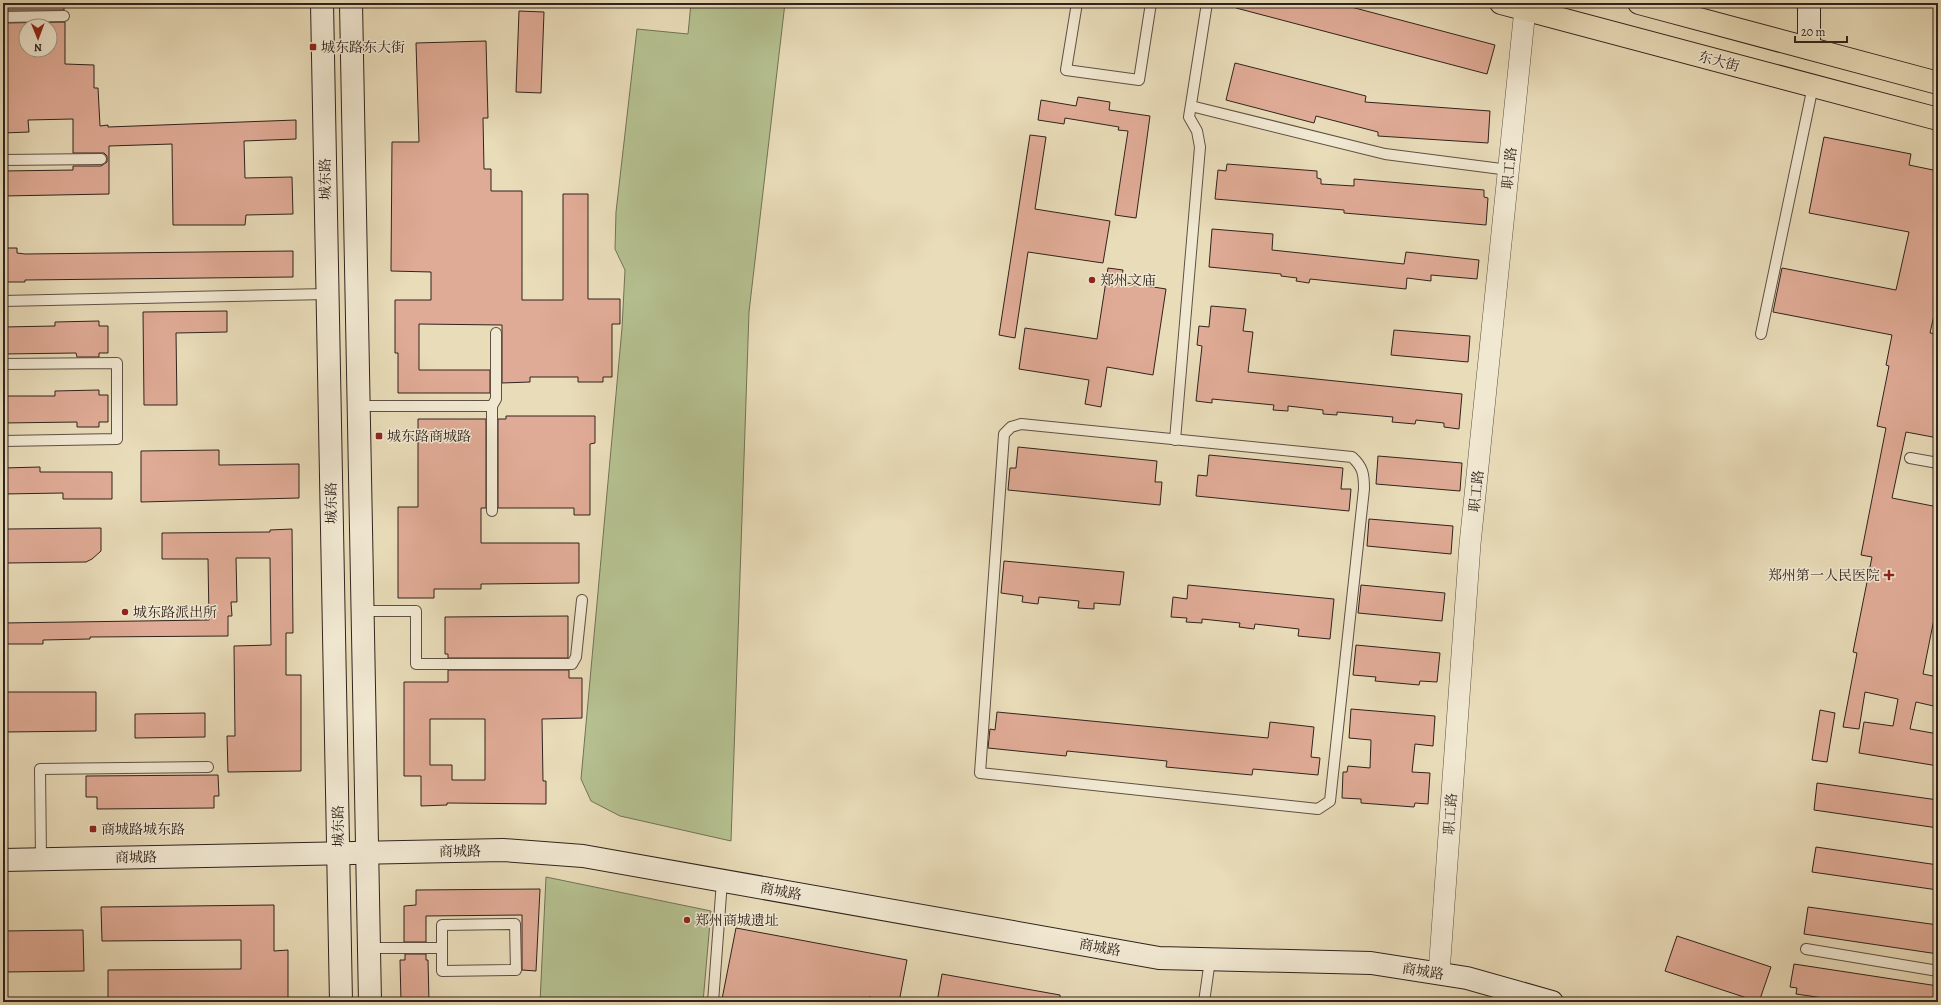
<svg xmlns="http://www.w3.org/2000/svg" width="1941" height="1005" viewBox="0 0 1941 1005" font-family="Alegreya,'Noto Serif SC',serif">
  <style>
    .green { fill: #b5c090; stroke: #727256 }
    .building { fill: #e0ab96; stroke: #30231d; fill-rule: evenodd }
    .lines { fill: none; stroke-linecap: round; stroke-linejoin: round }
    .lane-casing { stroke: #5e5144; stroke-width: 12 }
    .street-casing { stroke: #5e5144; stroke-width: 22 }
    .secondary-casing { stroke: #30231d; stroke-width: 24 }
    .primary-casing { stroke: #30231d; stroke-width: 24 }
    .lane { stroke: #f1e8d2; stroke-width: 10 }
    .street { stroke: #f1e8d2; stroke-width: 21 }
    .secondary { stroke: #f1e8d2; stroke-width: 22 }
    .primary { stroke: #e9dcb9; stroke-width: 22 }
    .poi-dot { fill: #8f2418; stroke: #f1e8d2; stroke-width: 1.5 }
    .labels { text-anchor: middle; stroke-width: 3; stroke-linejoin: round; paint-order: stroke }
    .poi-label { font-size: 14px; fill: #30231d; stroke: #f1e8d2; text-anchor: start }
    .street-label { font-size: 14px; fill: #30231d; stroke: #f1e8d2 }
  </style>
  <rect width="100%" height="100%" fill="#e9dcb9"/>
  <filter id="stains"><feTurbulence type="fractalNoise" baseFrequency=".005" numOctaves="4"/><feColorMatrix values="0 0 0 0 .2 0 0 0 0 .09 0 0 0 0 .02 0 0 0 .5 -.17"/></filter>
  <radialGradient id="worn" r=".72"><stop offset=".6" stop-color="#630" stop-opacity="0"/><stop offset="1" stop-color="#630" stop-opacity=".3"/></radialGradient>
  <g class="green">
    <path d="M691,3H785L749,312L731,841L620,816L591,801L581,779L622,328L625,270L615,249L616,212L637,29L688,34Z"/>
    <path d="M546,877L711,911L703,1002H540Z"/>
  </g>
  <g class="building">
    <rect x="3" y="3" width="61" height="7"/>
    <path d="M1237,3H1336L1495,45L1487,74L1236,8Z"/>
    <path d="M519,11L544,12L541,93L516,92Z"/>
    <path d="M65,22V64L94,65V88H98L100,126L108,125V127L296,120V139L244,141L245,178L292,177L293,214L246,215L245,225H173L172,144L109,146V194L3,196V171L73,170V166H101L107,162V156L104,153H73V119L28,120L29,132L3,133V23ZM26,26H50V50H26Z"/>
    <path d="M486,41L488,118H483L484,169H491V191H522V300H563V194H588V299H620V324H612V377H603V382H578V377H530V382L502,383V325L419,324V370H490V393H398V353H395V300H431V272L391,271L392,142H419L416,43Z"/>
    <path d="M1235,63L1366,96L1365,102L1490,111L1488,143L1378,136V132L1316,116L1314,123L1226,100Z"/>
    <path d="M1078,97L1110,102L1109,110L1150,116L1136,218L1115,215L1128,131L1118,130L1119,127L1065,118L1064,124L1038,120L1041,100L1076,106Z"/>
    <path d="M1030,135L1046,137L1035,209L1110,221L1103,263L1028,252L1015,338L999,335Z"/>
    <path d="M1824,137L1911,154L1909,165L1938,171V297L1930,333L1938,334V438L1906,432L1892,498L1938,507V599L1923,674L1938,677V707L1916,702L1910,729L1938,734V766L1859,753L1864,722L1893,726L1898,699L1865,692L1859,729L1843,727L1857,653L1853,652L1872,557L1861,555L1886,428L1877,426L1889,366L1886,365L1892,335L1773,312L1782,268L1896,290L1909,232L1809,213Z"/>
    <path d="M1227,164L1317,171V178L1321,179V184L1354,186V179L1484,190V197L1488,198L1486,225L1344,213V210L1215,199L1218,170L1226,171Z"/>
    <path d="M1212,229L1273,234L1272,250L1404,264L1406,252L1479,260L1477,279L1431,275V281L1407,278L1406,289L1310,279L1309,283L1296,281L1297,278L1281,276V274L1209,267Z"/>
    <path d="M3,248H17V253L25,254L293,251V277L25,280V282H3Z"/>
    <path d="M1108,268L1123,270L1121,282L1166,289L1153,375L1107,367L1101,407L1085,404L1089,380L1019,369L1025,328L1097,339Z"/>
    <path d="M1211,306L1246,309L1243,331L1253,332L1248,372L1462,394L1459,429L1444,427V423L1416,420L1415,424L1392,422L1393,417L1337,412V415L1323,414V410L1288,406V411L1273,410L1274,405L1212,399V403L1196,401L1202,346L1197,345L1199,326L1209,327Z"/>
    <path d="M227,311V332L176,333L177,405H144L143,312Z"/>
    <path d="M99,321V326H108V353H99V357H77L76,353L3,354V327L55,326V322Z"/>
    <path d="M1394,330L1470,336L1468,362L1391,355Z"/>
    <path d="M99,390V395H108V422H99V427H77V422L3,423V396H55V391Z"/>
    <path d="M506,416H595V443L590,444V515H574V508H498V419H506Z"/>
    <path d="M418,419H486V508H481V543H579V583L481,584V589H434V598H398V507H418Z"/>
    <path d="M1018,447L1157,461L1155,482H1162L1160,505L1008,490L1010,468H1016Z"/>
    <path d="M219,450V465L299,464V498L141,502V451Z"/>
    <path d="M1209,455L1343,468L1341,489H1351L1349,511L1196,496L1198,475L1207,476Z"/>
    <path d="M1378,456L1462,463L1460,491L1376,484Z"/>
    <path d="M40,467V472H112V499H63V493L3,494V468Z"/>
    <path d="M1369,519L1453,526L1451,554L1367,546Z"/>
    <path d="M101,528V551L92,559L86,562L7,563V529Z"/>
    <path d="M292,529L293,633H286V675H301V771L228,772L227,736H235L234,646L271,645L270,558H236L237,602H231L232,616H228V636L90,637V639L43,640V644H3V623L209,620L208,559H162V533L270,532V530Z"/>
    <path d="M1004,561L1124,572L1120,605L1094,603V609L1078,608L1079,601L1039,597L1038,604L1022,602L1023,596L1001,593Z"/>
    <path d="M1188,585L1334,599L1330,639L1298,636L1299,629L1255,624L1254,629L1239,627L1240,623L1202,619V623L1186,622L1187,618L1171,617L1173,597L1187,599Z"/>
    <path d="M1361,585L1445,593L1442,621L1358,613Z"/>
    <path d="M568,616V658H448V654H445V617Z"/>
    <path d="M1356,645L1440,653L1437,682L1420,681L1419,685L1375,681L1376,677L1353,675Z"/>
    <path d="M448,670H569V678H582V718L542,719L543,781H546V804L447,803V805L421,806V776H404V682H448ZM430,719H485V780H452V765H430Z"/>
    <path d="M3,692H96V731L3,732Z"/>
    <path d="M1351,709L1435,716L1433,746L1415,744L1412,772L1430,773L1428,804L1415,803L1414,807L1361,803V799L1342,798L1343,772H1347L1348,766L1370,768L1371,740L1349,738Z"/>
    <path d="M1820,710L1835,713L1827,762L1812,760Z"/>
    <path d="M997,712L1268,738L1270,722L1314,727L1311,757L1320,758L1318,775L1253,769L1252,775L1166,767L1167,761L1067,751L1066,756L988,748L990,729L995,730Z"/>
    <path d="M205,713V737L135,738V714Z"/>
    <path d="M218,775L219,796H214V808L97,809V797H86V776Z"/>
    <path d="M1817,783L1938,800V828L1814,810Z"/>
    <path d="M1816,847L1938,865V890L1812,872Z"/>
    <path d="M540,889L536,971L522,970V915L426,916V942H404V906L416,905V890Z"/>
    <path d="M274,905V951L288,950V1002H108V970L241,969V940L102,941L101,907Z"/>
    <path d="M1808,907L1938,925V954L1804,934Z"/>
    <path d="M736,928L907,960L899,1002L869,997L868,1002H738L722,999Z"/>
    <path d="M83,930L84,971L3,972V931Z"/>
    <path d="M1677,936L1771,967L1759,1002L1665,971Z"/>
    <path d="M405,954H426V960H428L429,1002H401L400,960H405Z"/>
    <path d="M1794,964L1938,986V1002H1851L1796,994L1797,988L1790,987Z"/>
    <path d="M942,974L1060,995V1002H937Z"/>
  </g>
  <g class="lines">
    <g class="lane-casing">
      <g id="lane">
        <path d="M1077,3L1066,70L1139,80L1151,3"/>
        <path d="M3,17L64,16"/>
        <path d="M1191,106L1385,154L1509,170"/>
        <path d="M3,160L101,159"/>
        <path d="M3,301L327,294"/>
        <path d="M1761,334L1813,86"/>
        <path d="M3,364L117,363V439L3,441"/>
        <path d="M359,406H492V511"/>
        <path d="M492,406L496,399V333"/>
        <path d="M1021,424L1352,457C1363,467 1364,474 1364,489L1330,801L1318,809L980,773L1004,434L1011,427Z"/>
        <path d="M1175,440L1200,147L1197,131L1189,117L1207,3"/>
        <path d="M1910,458L1938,463"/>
        <path d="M362,611H416V664H572L576,657L582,600"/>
        <path d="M41,859L40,769L208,767"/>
        <path d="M515,924L516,970L442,971V925Z"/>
        <path d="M369,948H442"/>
        <path d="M1806,949L1938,971"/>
        <path d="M713,1002L722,881"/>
        <path d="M1204,1002L1210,960"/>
      </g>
    </g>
    <g class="street-casing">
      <path id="street" d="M1439,973L1470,544L1525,9"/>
    </g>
    <g class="secondary-casing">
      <g id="secondary">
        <path d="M322,3L341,1002"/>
        <path d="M351,3L370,1002"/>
        <path d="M1809,3V48"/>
        <path d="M3,860L503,850L583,856L1159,958L1371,963L1467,978L1552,1002"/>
      </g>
    </g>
    <g class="primary-casing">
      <g id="primary">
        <path d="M1501,3L1938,119"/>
        <path d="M1639,3L1938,83"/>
      </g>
    </g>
    <use href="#lane" class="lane"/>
    <use href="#street" class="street"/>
    <use href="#secondary" class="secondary"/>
    <use href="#primary" class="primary"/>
  </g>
  <g class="poi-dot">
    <rect x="309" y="43" width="8" height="8" rx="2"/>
    <circle cx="1092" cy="280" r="4"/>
    <rect x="375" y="432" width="8" height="8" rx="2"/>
    <path d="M1887 569h4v4h4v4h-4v4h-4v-4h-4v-4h4z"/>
    <circle cx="125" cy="612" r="4"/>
    <rect x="89" y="825" width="8" height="8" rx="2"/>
    <circle cx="687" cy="920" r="4"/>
  </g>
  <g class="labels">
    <g class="poi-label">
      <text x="321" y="52">城东路东大街</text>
      <text x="1100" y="285">郑州文庙</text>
      <text x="387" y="441">城东路商城路</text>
      <text x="1880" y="580" text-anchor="end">郑州第一人民医院</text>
      <text x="133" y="617">城东路派出所</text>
      <text x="101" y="834">商城路城东路</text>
      <text x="695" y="925">郑州商城遗址</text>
    </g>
    <g class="street-label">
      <text transform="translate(1719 61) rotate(15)" y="5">东大街</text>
      <text transform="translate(1509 168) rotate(-84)" y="5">职工路</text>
      <text transform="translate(325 179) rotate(-91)" y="5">城东路</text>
      <text transform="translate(1476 491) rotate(-84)" y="5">职工路</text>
      <text transform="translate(331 503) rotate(-91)" y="5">城东路</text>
      <text transform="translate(1450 814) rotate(-86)" y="5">职工路</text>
      <text transform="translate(338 826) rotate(-91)" y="5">城东路</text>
      <text transform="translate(460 851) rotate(-1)" y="5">商城路</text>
      <text transform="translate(136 857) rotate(-1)" y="5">商城路</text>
      <text transform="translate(781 891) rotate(10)" y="5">商城路</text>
      <text transform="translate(1100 947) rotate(10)" y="5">商城路</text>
      <text transform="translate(1423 971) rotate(9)" y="5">商城路</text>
    </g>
  </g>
  <rect width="1941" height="1005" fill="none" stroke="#e9dcb9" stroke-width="16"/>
  <rect x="4" y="4" width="1933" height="997" fill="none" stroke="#30231d" stroke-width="2"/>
  <rect x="8" y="8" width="1925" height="989" fill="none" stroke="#30231d"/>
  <g transform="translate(38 38) rotate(179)"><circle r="19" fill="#f1e8d2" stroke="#a4998a"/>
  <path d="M0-3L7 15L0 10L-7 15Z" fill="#8f2418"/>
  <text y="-6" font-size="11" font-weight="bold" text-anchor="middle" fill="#30231d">N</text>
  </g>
  <path d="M1795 36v6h52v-6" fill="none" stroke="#30231d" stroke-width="2"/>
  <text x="1801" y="36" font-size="12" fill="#30231d" stroke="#f1e8d2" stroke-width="3" paint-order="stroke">20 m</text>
  <rect width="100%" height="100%" filter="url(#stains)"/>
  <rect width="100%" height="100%" fill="url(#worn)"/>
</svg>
